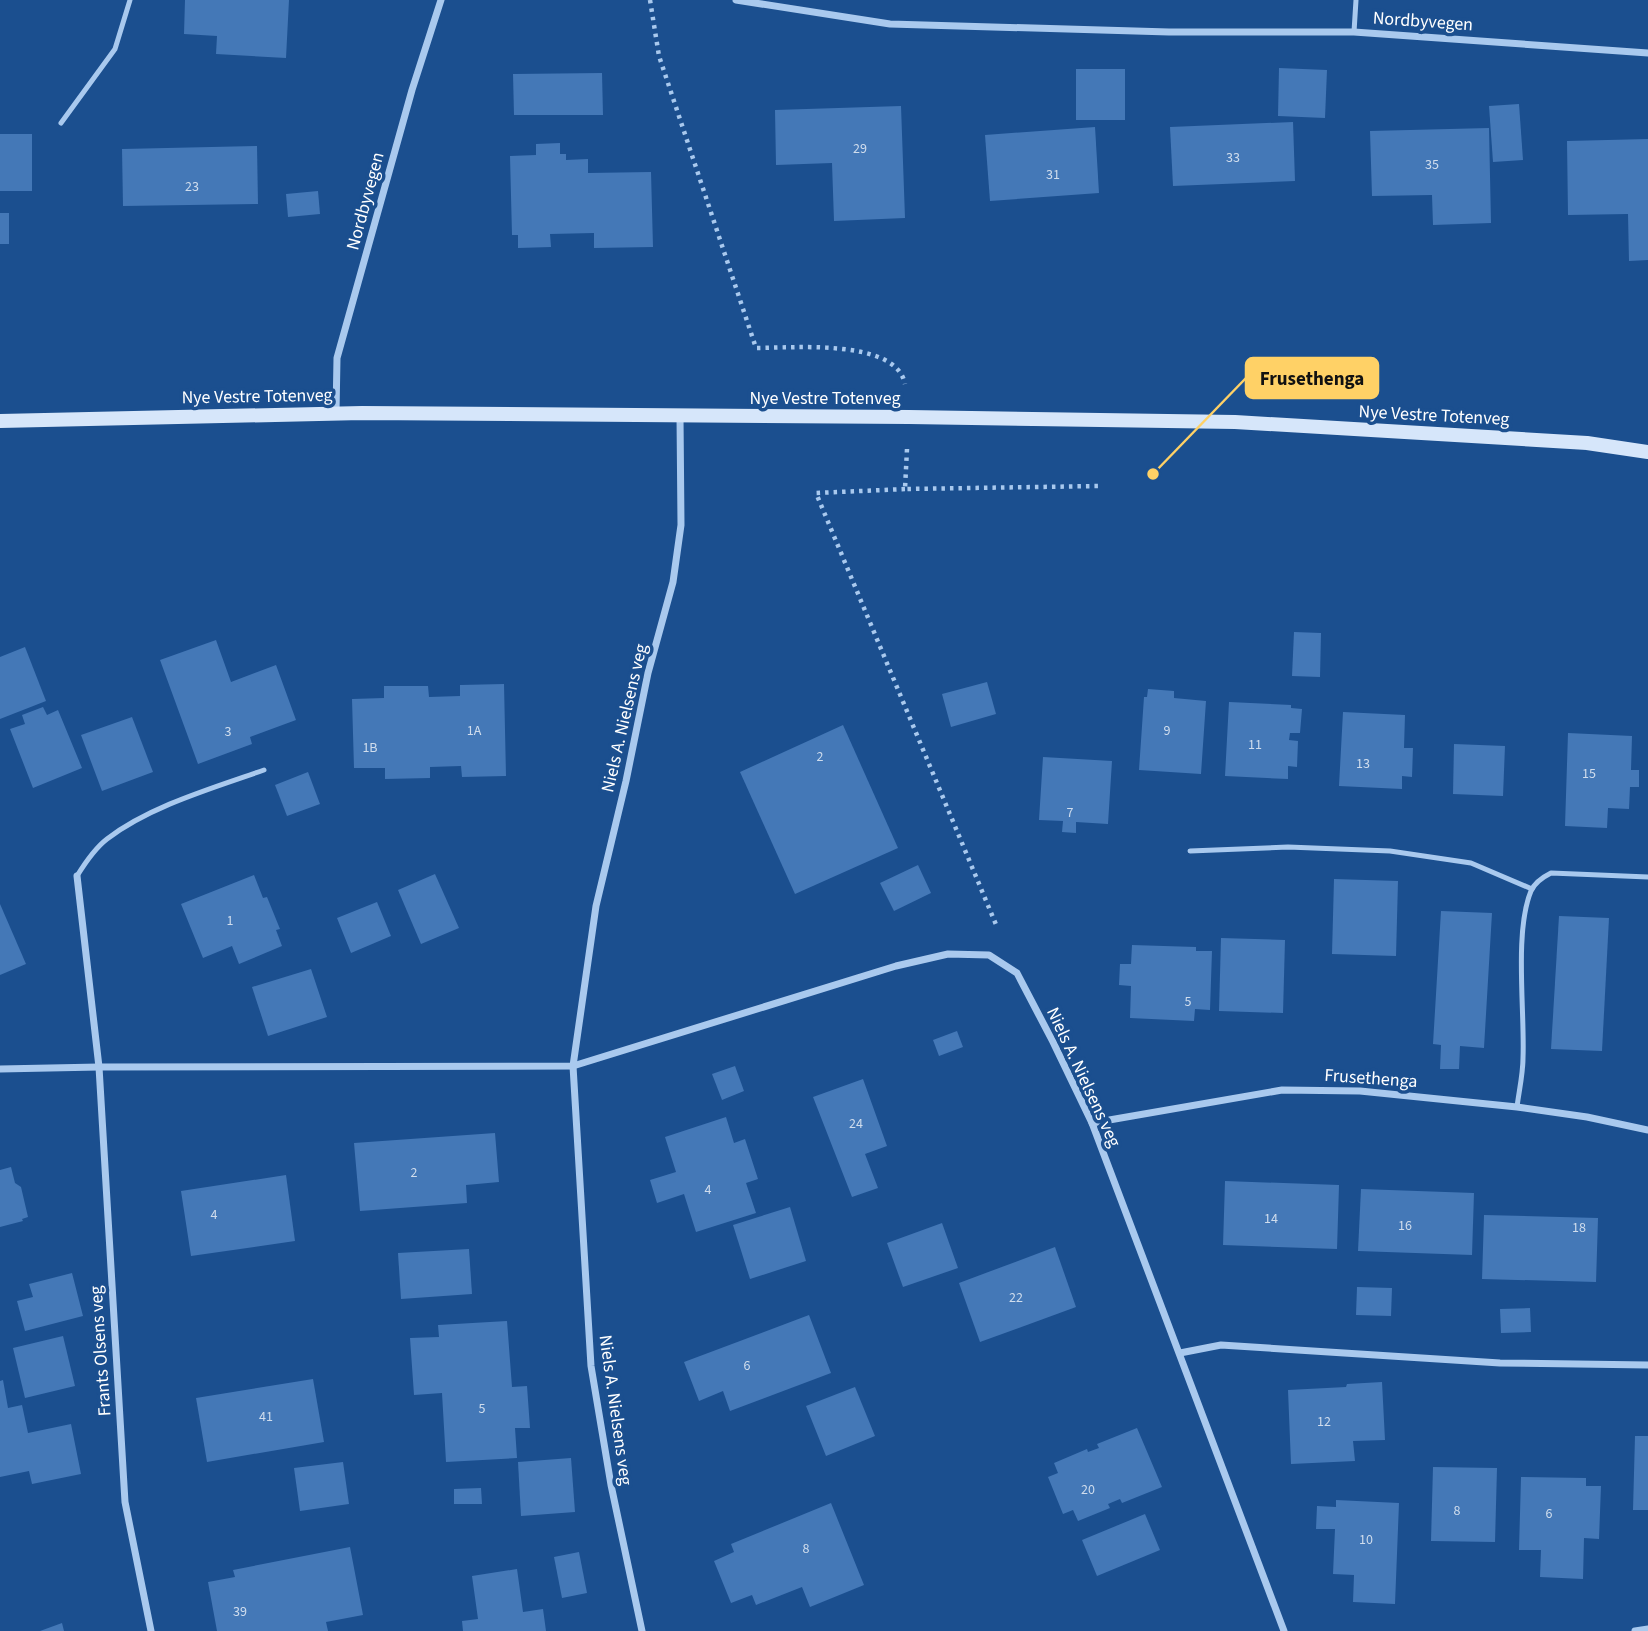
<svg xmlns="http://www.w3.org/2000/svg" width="1648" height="1631" viewBox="0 0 1648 1631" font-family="'Source Sans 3',sans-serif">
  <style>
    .building { fill: #4478b7 }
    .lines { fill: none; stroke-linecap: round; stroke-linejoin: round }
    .path { stroke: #a9c9ee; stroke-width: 4.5; stroke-dasharray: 3.5 5; stroke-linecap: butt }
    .lane { stroke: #a9c9ee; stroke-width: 5 }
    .street { stroke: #a9c9ee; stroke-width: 7 }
    .secondary { stroke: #d6e6fa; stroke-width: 14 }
    .labels { text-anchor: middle; stroke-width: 7; stroke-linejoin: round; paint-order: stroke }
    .number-label { font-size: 14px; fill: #d0dded }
    .street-label { font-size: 18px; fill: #fff; stroke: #1b4f8f }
    .leader { fill: none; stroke: #ffd166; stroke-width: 2.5 }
    .callout-dot { fill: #ffd166; stroke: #1b4f8f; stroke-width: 2.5 }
    .callout { fill: #ffd166; stroke: #ffd166; stroke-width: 2.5 }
    .callout-label { font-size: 19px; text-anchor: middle; font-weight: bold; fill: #111 }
  </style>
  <rect width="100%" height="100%" fill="#1b4f8f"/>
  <g class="building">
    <path d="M185,0H289L286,58L216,54L217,36L184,34Z"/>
    <path d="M1279,68L1327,70L1325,118L1278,116Z"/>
    <rect x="1076" y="69" width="49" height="51"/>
    <path d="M602,73L603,115H514L513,74Z"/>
    <path d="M1519,104L1523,160L1493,162L1489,106Z"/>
    <path d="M901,106L905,218L834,221L832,163L776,165L775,110Z"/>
    <path d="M1293,122L1295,181L1173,186L1170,127Z"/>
    <path d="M1095,127L1099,193L990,201L985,135Z"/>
    <path d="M1489,128L1491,223L1433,225L1432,195L1372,196L1370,131Z"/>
    <rect x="0" y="134" width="32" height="57"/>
    <path d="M1648,139V260L1629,261L1628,214L1568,215L1567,141Z"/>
    <path d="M560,143V154H566V160L588,159V173L651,172L653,247L594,248V233L550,234L551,247L518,248V235H512L510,156L536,155V144Z"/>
    <path d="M257,146L258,204L123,206L122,149Z"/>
    <path d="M318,191L320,214L288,217L286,194Z"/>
    <rect x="0" y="213" width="9" height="31"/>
    <path d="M1294,632L1321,633L1320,677L1292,676Z"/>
    <path d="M216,640L231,682L276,665L296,720L250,737L252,744L198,764L160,660Z"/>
    <path d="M25,647L46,701L0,719V657Z"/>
    <path d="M987,682L996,714L951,727L942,694Z"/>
    <path d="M504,684L506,776L462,777L461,766L430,767V778L385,779V768H354L352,699L384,698V686H428L429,697L460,696V685Z"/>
    <path d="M1148,689L1174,691V698L1206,701L1201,774L1139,770L1144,697H1147Z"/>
    <path d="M1229,702L1291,705V708L1302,709L1300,733H1290L1289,740L1298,741L1297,767L1288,766V779L1225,776Z"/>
    <path d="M43,707L47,715L58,710L82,768L33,788L10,729L25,724L22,715Z"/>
    <path d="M1343,712L1405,715L1404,748H1413L1412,777L1402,776V789L1339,786Z"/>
    <path d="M132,717L153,772L102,791L81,735Z"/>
    <path d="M843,725L898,848L795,894L740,772Z"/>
    <path d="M1568,733L1632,736L1631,770H1639V787H1630L1629,809L1608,808L1607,828L1565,826Z"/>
    <path d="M1454,744L1505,746L1503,796L1453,794Z"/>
    <path d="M1043,757L1112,761L1108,824L1076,822V833L1062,832L1063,821L1039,820Z"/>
    <path d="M308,772L320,804L287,816L275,785Z"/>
    <path d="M918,865L931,893L894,911L880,883Z"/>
    <path d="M435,874L459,928L421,944L398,890Z"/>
    <path d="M254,875L263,898L267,897L280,929L276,930L282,946L239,964L232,946L203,958L181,904Z"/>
    <path d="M1334,879L1398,881L1396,956L1332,954Z"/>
    <path d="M377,902L391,936L351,953L337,918Z"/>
    <path d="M0,904L26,964L0,975Z"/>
    <path d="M1441,911L1492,913L1484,1048L1460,1046L1459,1069H1440L1441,1045L1433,1044Z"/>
    <path d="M1559,916L1609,918L1602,1051L1551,1049Z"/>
    <path d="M1221,938L1285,940L1283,1013L1219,1011Z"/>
    <path d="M1132,945L1196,947V951H1212L1210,1010L1195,1009L1194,1021L1130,1018L1131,986L1119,985L1120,964H1131Z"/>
    <path d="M311,969L327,1017L268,1036L252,987Z"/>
    <path d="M957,1031L963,1047L939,1056L933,1040Z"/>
    <path d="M735,1066L744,1091L722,1100L712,1074Z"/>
    <path d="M863,1079L887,1146L865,1154L878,1188L852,1197L813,1097Z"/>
    <path d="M726,1117L734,1143L745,1139L758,1179L746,1183L756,1213L696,1232L684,1194L657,1203L650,1180L676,1172L665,1137Z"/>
    <path d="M495,1133L499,1182L466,1185L467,1203L360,1211L354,1143Z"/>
    <path d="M11,1167L15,1183L21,1187L28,1217L22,1219L23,1221L0,1227V1170Z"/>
    <path d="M286,1175L295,1241L191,1256L181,1191Z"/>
    <path d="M1225,1181L1339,1185L1337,1249L1223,1245Z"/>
    <path d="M1361,1189L1474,1193L1472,1255L1358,1251Z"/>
    <path d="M790,1207L806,1261L750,1279L733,1225Z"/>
    <path d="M1484,1215L1598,1218L1596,1282L1482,1279Z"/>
    <path d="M942,1223L958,1268L903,1287L887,1243Z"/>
    <path d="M1055,1247L1076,1307L980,1342L959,1283Z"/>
    <path d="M469,1249L472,1294L401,1299L398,1253Z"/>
    <path d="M72,1273L83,1316L25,1331L17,1301L33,1297L29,1284Z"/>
    <path d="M1357,1287L1392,1288L1391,1316L1356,1315Z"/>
    <path d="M1530,1308L1531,1332L1501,1333L1500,1309Z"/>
    <path d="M809,1315L831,1373L730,1411L723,1391L699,1401L684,1362Z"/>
    <path d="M507,1321L512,1387L527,1386L530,1428H515L517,1458L446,1462L442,1393L414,1395L410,1338L439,1337L438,1325Z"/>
    <path d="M63,1336L75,1386L25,1398L13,1348Z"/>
    <path d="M313,1379L324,1442L207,1462L196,1398Z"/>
    <path d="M3,1380L8,1408L22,1405L28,1433L71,1424L81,1474L32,1484L29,1471L0,1477V1381Z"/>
    <path d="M1382,1382L1385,1440L1353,1441L1355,1461L1291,1464L1288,1390L1346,1387L1347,1384Z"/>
    <path d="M855,1387L875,1436L826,1456L806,1406Z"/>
    <path d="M1137,1428L1162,1487L1122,1503L1120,1499L1108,1504L1110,1508L1078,1521L1073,1510L1063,1514L1048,1477L1058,1473L1054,1463L1087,1449L1088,1452L1099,1448L1097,1444Z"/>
    <path d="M1635,1436H1648V1510H1633Z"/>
    <path d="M571,1458L575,1512L521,1516L518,1462Z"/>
    <path d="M343,1462L349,1504L300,1511L294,1468Z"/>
    <path d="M1433,1467L1497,1468L1495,1542L1431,1541Z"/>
    <path d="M1521,1477L1586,1478V1486H1601L1599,1539L1584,1538L1583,1579L1540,1577L1541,1550H1519Z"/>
    <path d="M481,1488L482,1504H454V1489Z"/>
    <path d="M1336,1500L1399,1503L1395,1604L1353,1602L1354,1575L1333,1574L1335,1529H1316L1317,1506L1336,1507Z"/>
    <path d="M831,1503L864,1585L810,1607L802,1587L756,1605L752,1595L731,1603L714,1561L734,1552L731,1544Z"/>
    <path d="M1145,1514L1160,1550L1097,1576L1082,1540Z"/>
    <path d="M350,1547L363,1615L326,1622L328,1631H217L208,1582L235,1577L233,1570Z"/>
    <path d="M579,1552L587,1593L562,1598L554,1557Z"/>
    <path d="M517,1569L523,1612L543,1609L546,1631H463L462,1621L478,1619L472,1576Z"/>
    <path d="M62,1623L64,1631H40Z"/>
  </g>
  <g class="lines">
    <g class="path">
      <path d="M650,0L659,56L756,348C792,348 896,338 905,384"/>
      <path d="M907,449L905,489L1102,486"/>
      <path d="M905,489L816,493L997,927"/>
    </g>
    <g class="lane">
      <path d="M1354,32L1356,0"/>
      <path d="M61,123L115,49L130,0"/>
      <path d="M1190,851L1288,847L1390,851L1471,863L1532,889"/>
      <path d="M77,876C85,863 94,849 107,839C150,806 213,788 264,770"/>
      <path d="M1517,1107C1519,1091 1523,1074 1523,1058C1525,1012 1514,932 1531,891C1535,882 1543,877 1551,873L1648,877"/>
    </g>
    <g class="street">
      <path d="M736,0L890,24L1169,32H1354L1648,53"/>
      <path d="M336,413L337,358L412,90L441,0"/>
      <path d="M77,876L99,1067L125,1502L151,1631"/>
      <path d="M0,1069L99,1067L573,1066L896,966L948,954L989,955L1017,973L1053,1042L1092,1123L1284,1631"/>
      <path d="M1092,1123L1282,1090L1360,1091L1517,1107L1587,1117L1648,1130"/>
      <path d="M1180,1353L1221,1345L1500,1363L1648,1365"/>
      <path d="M642,1631L611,1485L591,1366L573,1066L596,906L626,781L648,673L673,582L681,525L680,416"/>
      <path d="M1635,1631L1648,1629"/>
    </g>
    <path class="secondary" d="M0,421L362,413L909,417L1235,422L1587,443L1648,452"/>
  </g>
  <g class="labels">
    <g class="number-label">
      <text x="860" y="153">29</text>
      <text x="1233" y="162">33</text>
      <text x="1432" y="169">35</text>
      <text x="1053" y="179">31</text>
      <text x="192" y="191">23</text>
      <text x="474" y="735">1A</text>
      <text x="1167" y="735">9</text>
      <text x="228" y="736">3</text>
      <text x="1255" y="749">11</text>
      <text x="370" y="752">1B</text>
      <text x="820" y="761">2</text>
      <text x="1363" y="768">13</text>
      <text x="1589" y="778">15</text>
      <text x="1070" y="817">7</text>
      <text x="230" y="925">1</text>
      <text x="1188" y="1006">5</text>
      <text x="856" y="1128">24</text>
      <text x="414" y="1177">2</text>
      <text x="708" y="1194">4</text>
      <text x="214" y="1219">4</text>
      <text x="1271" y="1223">14</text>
      <text x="1405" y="1230">16</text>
      <text x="1579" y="1232">18</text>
      <text x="1016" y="1302">22</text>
      <text x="747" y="1370">6</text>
      <text x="482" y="1413">5</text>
      <text x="266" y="1421">41</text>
      <text x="1324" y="1426">12</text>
      <text x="1088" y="1494">20</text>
      <text x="1457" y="1515">8</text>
      <text x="1549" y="1518">6</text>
      <text x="1366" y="1544">10</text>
      <text x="806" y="1553">8</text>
      <text x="240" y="1616">39</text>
    </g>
    <g class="street-label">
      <text transform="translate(1423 21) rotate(4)" y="6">Nordbyvegen</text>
      <text transform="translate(365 201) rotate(-75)" y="6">Nordbyvegen</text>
      <text transform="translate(257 396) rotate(-1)" y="6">Nye Vestre Totenveg</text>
      <text x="825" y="404">Nye Vestre Totenveg</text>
      <text transform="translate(1434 415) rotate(3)" y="6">Nye Vestre Totenveg</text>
      <text transform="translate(624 718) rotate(-77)" y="6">Niels A. Nielsens veg</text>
      <text transform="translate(1084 1077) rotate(65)" y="6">Niels A. Nielsens veg</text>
      <text transform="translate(1371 1078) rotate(4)" y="6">Frusethenga</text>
      <text transform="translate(100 1351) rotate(-94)" y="6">Frants Olsens veg</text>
      <text transform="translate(616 1410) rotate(82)" y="6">Niels A. Nielsens veg</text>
    </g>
  </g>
  <path class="leader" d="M1153 474L1246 378"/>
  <circle class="callout-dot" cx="1153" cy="474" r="7"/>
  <rect class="callout" x="1246" y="358" width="132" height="40" rx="7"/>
  <g class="callout-label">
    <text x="1312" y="385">Frusethenga</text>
  </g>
</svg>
